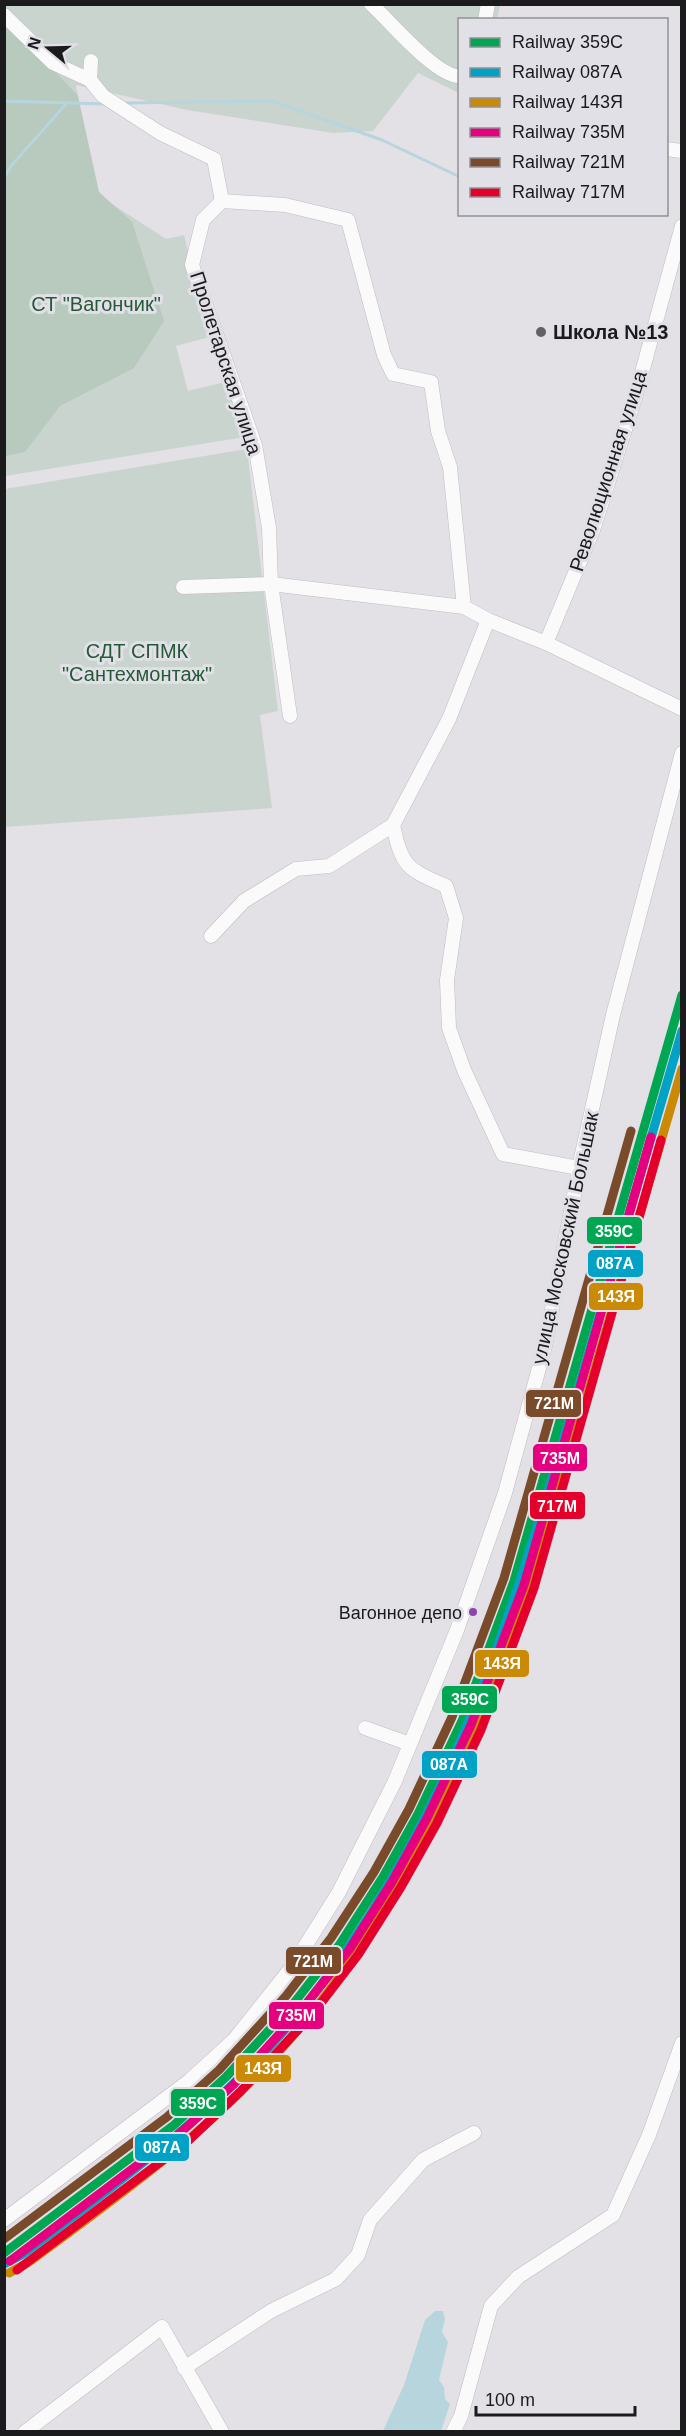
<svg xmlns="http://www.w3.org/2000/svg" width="686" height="2436" viewBox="0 0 686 2436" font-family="Arial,sans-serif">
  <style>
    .green { fill: #c9d4ce }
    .forest { fill: #b8c9be }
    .water { fill: #b6d5dd }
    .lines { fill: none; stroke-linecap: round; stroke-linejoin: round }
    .stream { stroke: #b6d5dd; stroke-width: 3 }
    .minor-casing { stroke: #bebcc0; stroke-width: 15 }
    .minor { stroke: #fbfafb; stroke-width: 14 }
    .rail-1-casing { stroke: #e2e0e7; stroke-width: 14 }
    .rail-2-casing { stroke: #e2e0e7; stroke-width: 14 }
    .rail-3-casing { stroke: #e2e0e7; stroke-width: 14 }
    .rail-4-casing { stroke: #e2e0e7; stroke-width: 14 }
    .rail-5-casing { stroke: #e2e0e7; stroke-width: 14 }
    .rail-6-casing { stroke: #e2e0e7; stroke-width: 14 }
    .rail-1 { stroke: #00a651; stroke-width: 9 }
    .rail-2 { stroke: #01a2c5; stroke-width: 9 }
    .rail-3 { stroke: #cb8a06; stroke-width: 9 }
    .rail-4 { stroke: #e5007d; stroke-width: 9 }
    .rail-5 { stroke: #7a4b2a; stroke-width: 9 }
    .rail-6 { stroke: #e4002b; stroke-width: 9 }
    .poi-dot { fill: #616063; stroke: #e2e0e7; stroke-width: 2 }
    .bus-dot { fill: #8e44ad; stroke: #e2e0e7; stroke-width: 2 }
    .labels { text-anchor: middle; stroke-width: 6; stroke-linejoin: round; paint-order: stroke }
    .bus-label { font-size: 18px; fill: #1b1a1d; stroke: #e2e0e7; text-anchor: end }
    .park-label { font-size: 20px; fill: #255a39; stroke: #e2e0e7 }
    .poi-label { font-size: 20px; font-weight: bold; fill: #1b1a1d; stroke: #e2e0e7; text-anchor: start }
    .street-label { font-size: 20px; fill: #1b1a1d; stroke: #e2e0e7 }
    .line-badge { stroke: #e2e0e7; stroke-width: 2 }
    .badge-label { font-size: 16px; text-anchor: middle; font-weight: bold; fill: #fff }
  </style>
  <rect width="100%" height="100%" fill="#e3e1e6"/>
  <g class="green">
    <path d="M5,5H500L497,19L460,20L459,93L418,73L373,131L333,133L187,110L76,85L95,193L166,239L184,235L209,337L176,346L188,391L229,381L251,436L5,476Z"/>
    <path d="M247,449L278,711L260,715L272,808L5,827V489Z"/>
  </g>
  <path class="forest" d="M4,17L78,96L99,192L132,222L164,321L134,368L60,406L25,452L5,456Z"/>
  <path class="water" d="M435,2311H443L445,2319L442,2332L448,2342L439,2380L444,2387L445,2399L450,2404L441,2431H383L404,2385L425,2320Z"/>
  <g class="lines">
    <g class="stream">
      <path d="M4,101L105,104"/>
      <path d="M123,103L272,101L382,140L460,177"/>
      <path d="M4,178L11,166L66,104"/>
    </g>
    <g class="minor-casing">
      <g id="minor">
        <path d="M371,4C389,20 437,78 460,76"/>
        <path d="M4,15L53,63L90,80L103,96L160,133L214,159L222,201"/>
        <path d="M485,20L488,4"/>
        <path d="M90,80L91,61"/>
        <path d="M666,149L682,151"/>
        <path d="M183,587L271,584L464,607"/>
        <path d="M546,643L593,530L635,398L682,226"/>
        <path d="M290,716L271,584L269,528L255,445L192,265L203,220L222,201L285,205L348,220L384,355L393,374L431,382L438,431L450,467L464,607L488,620"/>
        <path d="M393,825C402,867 407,869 446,886L456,918L447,980L449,1028L464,1070L503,1154L579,1168"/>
        <path d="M211,936L244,901L296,869L329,866L393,825L449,719L488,620L546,643L682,709"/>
        <path d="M365,1728L410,1744"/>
        <path d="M4,2220L189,2081L234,2040L292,1967L339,1892L395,1781L457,1630L505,1493L545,1346L582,1154L613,1015L682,753"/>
        <path d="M184,2368L271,2311L336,2279L358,2255L370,2220L423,2160L474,2133"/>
        <path d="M25,2432L162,2327L222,2432"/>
        <path d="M453,2432L461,2416L491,2306L518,2277L613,2215L649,2135L682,2043"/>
      </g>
    </g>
    <use href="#minor" class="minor"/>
    <g class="rail-1-casing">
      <path id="rail-1" d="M4,2253L174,2125L226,2077L294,2003L340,1944L383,1877L418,1814L462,1721L514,1581L682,995"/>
    </g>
    <g class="rail-2-casing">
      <path id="rail-2" d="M4,2264L23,2254C118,2183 212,2115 289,2025C441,1846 505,1638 570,1417C608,1289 645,1160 682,1031"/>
    </g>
    <g class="rail-3-casing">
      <path id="rail-3" d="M9,2273L29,2262C116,2198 204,2135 276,2055C443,1868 509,1662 578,1427C613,1308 647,1188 682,1069"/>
    </g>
    <g class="rail-4-casing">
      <path id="rail-4" d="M10,2261L180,2133L233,2085L302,2009L349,1950L392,1882L427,1818L471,1725L524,1585L651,1137"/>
    </g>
    <g class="rail-5-casing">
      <path id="rail-5" d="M4,2239L167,2117L219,2070L286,1996L331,1938L374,1872L409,1809L452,1717L504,1578L631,1131"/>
    </g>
    <g class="rail-6-casing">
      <path id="rail-6" d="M17,2270L187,2142L240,2092L311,2016L358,1955L401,1887L437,1823L481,1730L534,1588L661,1140"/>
    </g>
    <use href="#rail-1" class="rail-1"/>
    <use href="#rail-2" class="rail-2"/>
    <use href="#rail-3" class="rail-3"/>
    <use href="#rail-4" class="rail-4"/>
    <use href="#rail-5" class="rail-5"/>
    <use href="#rail-6" class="rail-6"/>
  </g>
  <circle class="poi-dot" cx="541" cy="332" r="6"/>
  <circle class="bus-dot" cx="473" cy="1612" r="5"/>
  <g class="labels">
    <g class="bus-label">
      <text x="462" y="1619">Вагонное депо</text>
    </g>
    <g class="park-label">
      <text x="96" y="311">СТ "Вагончик"</text>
      <text x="137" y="658">СДТ СПМК<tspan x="137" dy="23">"Сантехмонтаж"</tspan></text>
    </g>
    <g class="poi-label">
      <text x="553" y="339">Школа №13</text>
    </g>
    <g class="street-label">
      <text transform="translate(226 363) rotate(72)" y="7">Пролетарская улица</text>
      <text transform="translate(608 471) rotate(-72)" y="7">Революционная улица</text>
      <text transform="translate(565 1238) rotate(-78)" y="7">улица Московский Большак</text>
    </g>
  </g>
  <g class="line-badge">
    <rect x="586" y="1216" width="57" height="29" rx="6" fill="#00a651"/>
    <rect x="587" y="1249" width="57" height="29" rx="6" fill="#01a2c5"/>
    <rect x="588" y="1282" width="56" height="29" rx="6" fill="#cb8a06"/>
    <rect x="525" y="1389" width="57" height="29" rx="6" fill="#7a4b2a"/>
    <rect x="532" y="1443" width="56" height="29" rx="6" fill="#e5007d"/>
    <rect x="529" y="1491" width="57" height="29" rx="6" fill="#e4002b"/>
    <rect x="474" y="1649" width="56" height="29" rx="6" fill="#cb8a06"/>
    <rect x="441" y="1685" width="57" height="29" rx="6" fill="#00a651"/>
    <rect x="421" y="1750" width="57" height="29" rx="6" fill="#01a2c5"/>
    <rect x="285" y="1946" width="57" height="29" rx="6" fill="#7a4b2a"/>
    <rect x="268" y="2001" width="57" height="29" rx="6" fill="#e5007d"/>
    <rect x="235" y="2054" width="57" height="29" rx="6" fill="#cb8a06"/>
    <rect x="170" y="2088" width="56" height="29" rx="6" fill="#00a651"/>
    <rect x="134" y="2133" width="56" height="29" rx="6" fill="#01a2c5"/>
  </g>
  <g class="badge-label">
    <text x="614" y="1237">359С</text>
    <text x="615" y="1269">087А</text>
    <text x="616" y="1302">143Я</text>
    <text x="554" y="1409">721М</text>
    <text x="560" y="1464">735М</text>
    <text x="557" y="1512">717М</text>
    <text x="502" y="1669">143Я</text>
    <text x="470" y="1705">359С</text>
    <text x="449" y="1770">087А</text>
    <text x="313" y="1967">721М</text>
    <text x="296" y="2021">735М</text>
    <text x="263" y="2074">143Я</text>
    <text x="198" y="2109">359С</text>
    <text x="162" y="2153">087А</text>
  </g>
  <rect width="686" height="2436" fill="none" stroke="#1b1a1d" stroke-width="12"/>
  <rect x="458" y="18" width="210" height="198" fill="#e2e0e7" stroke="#929196" stroke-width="1.5"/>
  <rect x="470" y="38" width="30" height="9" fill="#00a651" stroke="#929196" stroke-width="1.5"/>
  <text x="512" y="48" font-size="18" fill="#1b1a1d">Railway 359С</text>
  <rect x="470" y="68" width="30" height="9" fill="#01a2c5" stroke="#929196" stroke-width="1.5"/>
  <text x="512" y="78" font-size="18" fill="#1b1a1d">Railway 087А</text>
  <rect x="470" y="98" width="30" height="9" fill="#cb8a06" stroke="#929196" stroke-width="1.5"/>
  <text x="512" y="108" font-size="18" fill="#1b1a1d">Railway 143Я</text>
  <rect x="470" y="128" width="30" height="9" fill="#e5007d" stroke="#929196" stroke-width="1.5"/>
  <text x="512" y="138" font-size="18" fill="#1b1a1d">Railway 735М</text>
  <rect x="470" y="158" width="30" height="9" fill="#7a4b2a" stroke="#929196" stroke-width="1.5"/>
  <text x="512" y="168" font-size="18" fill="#1b1a1d">Railway 721М</text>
  <rect x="470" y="188" width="30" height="9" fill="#e4002b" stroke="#929196" stroke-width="1.5"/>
  <text x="512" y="198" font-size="18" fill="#1b1a1d">Railway 717М</text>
  <g transform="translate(48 48) rotate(289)" stroke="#e2e0e7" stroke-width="4.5" paint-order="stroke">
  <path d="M0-4.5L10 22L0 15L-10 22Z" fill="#1b1a1d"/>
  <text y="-9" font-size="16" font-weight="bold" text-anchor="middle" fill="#1b1a1d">N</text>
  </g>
  <path d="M476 2406v9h159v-9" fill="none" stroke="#1b1a1d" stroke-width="3"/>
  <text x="485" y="2406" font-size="18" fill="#1b1a1d" stroke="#e2e0e7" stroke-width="4.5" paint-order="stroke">100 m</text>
</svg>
